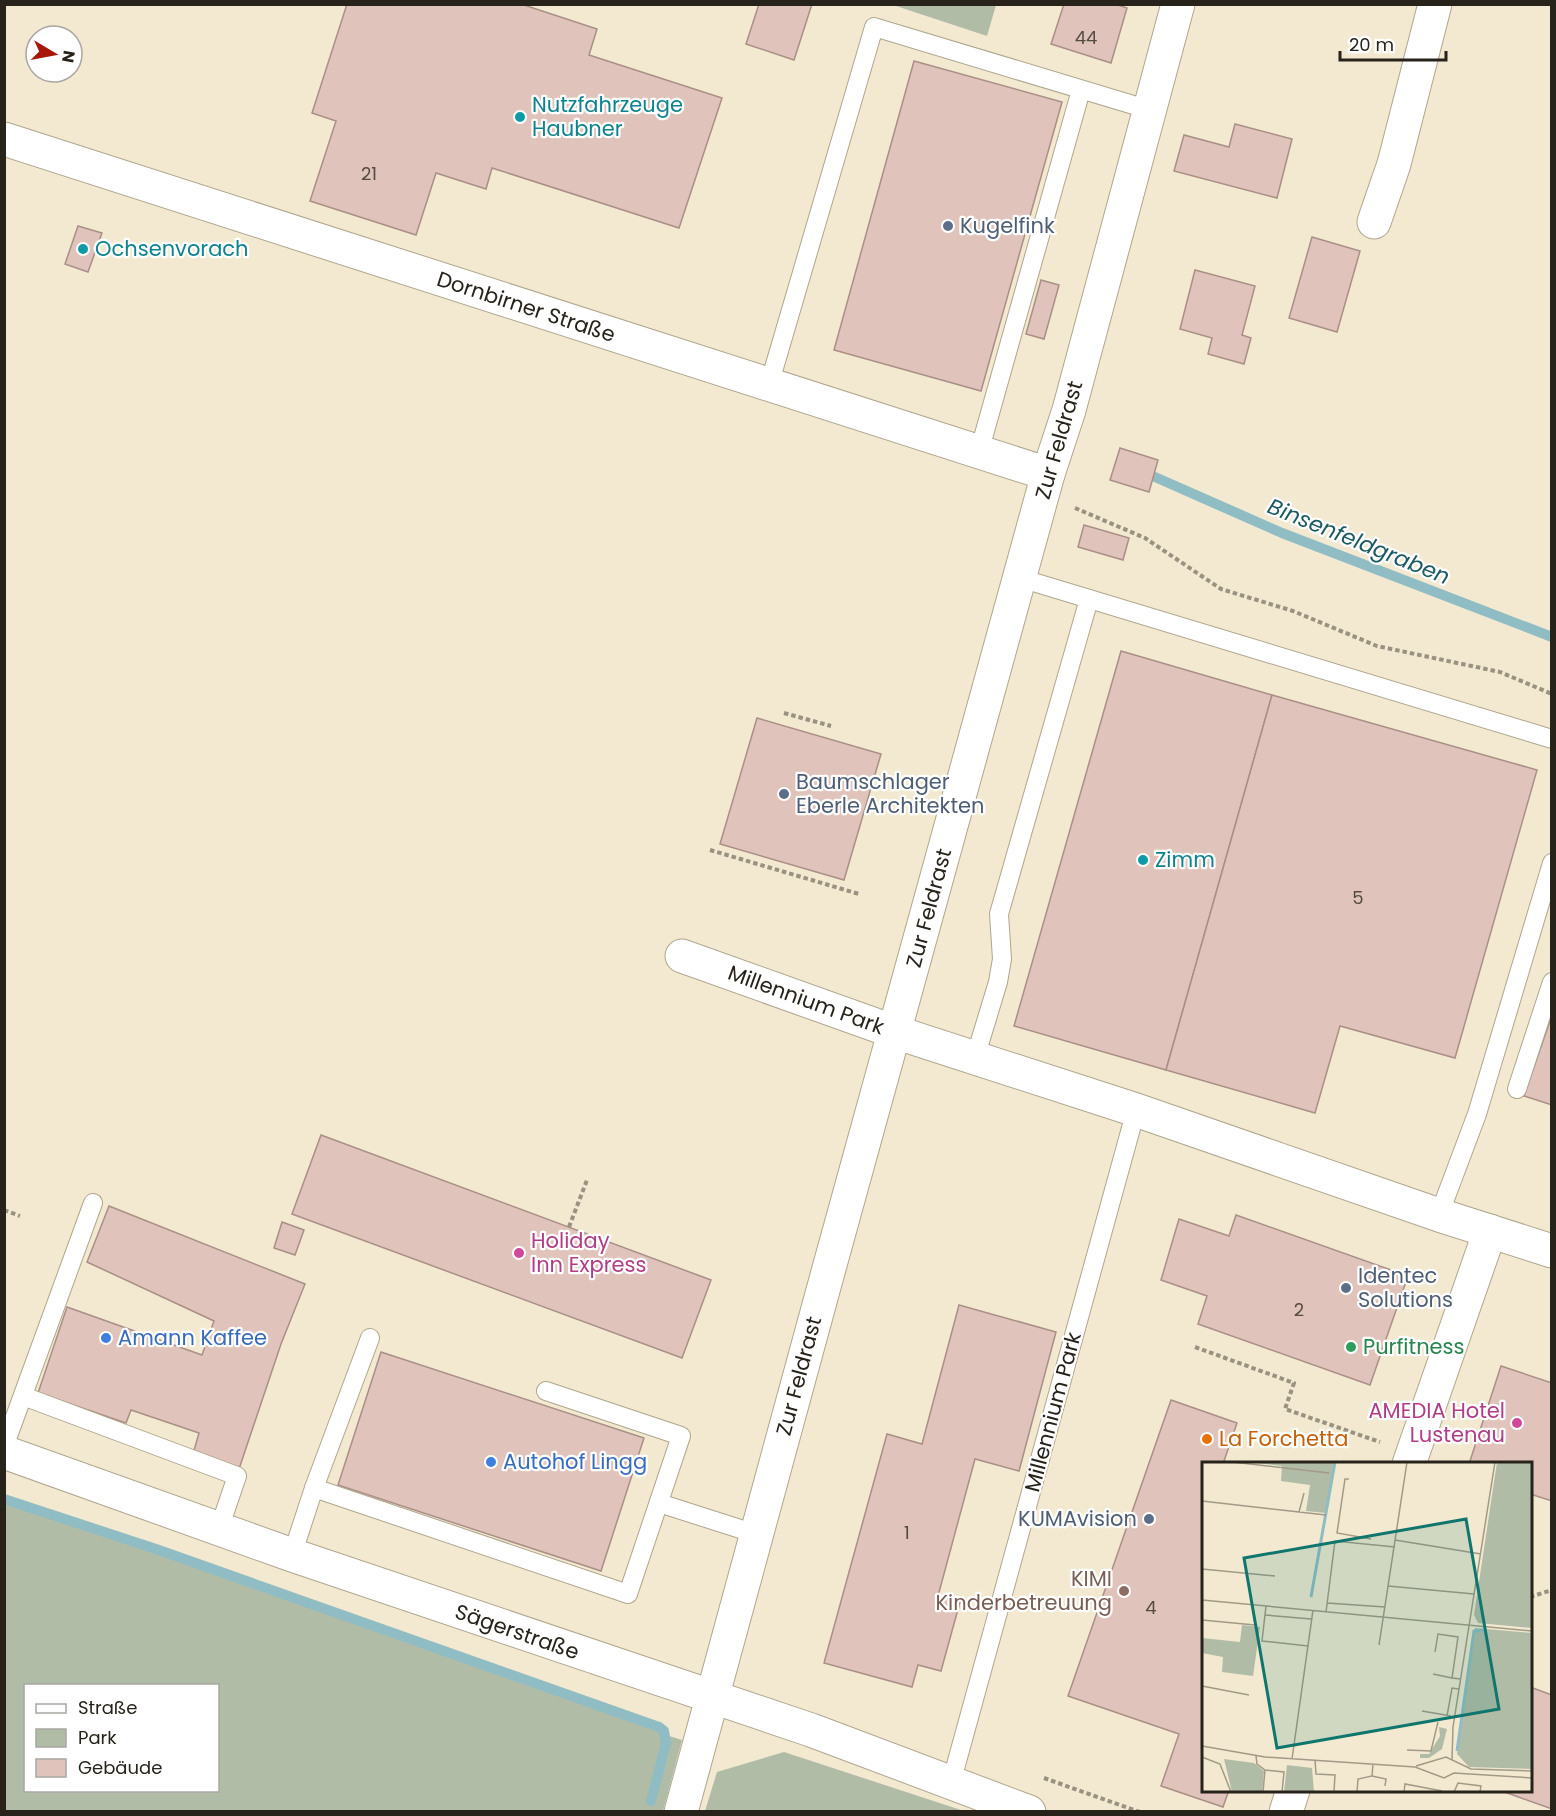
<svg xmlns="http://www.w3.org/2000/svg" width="1556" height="1816" viewBox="0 0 1556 1816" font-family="Poppins,sans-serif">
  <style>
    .green { fill: #b1bca7; fill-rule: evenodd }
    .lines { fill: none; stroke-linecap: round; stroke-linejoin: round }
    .stream { stroke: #8fbdc3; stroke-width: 10 }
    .building { fill: #e0c4bb; stroke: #a98f86; stroke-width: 1.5 }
    .service-casing { stroke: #afa68e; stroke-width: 20 }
    .minor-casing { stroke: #afa68e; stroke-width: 35 }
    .path { stroke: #999280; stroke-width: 4; stroke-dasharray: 4.5 3; stroke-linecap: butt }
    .service { stroke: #fff; stroke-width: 18 }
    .minor { stroke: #fff; stroke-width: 33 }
    .culture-dot { fill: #0f9aa8; stroke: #fff; stroke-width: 2 }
    .service-dot { fill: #5c6f8a; stroke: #fff; stroke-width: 2 }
    .hotel-dot { fill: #d1479c; stroke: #fff; stroke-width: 2 }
    .shop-dot { fill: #3f7fe0; stroke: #fff; stroke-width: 2 }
    .leisure-dot { fill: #2e9e5b; stroke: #fff; stroke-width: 2 }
    .food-dot { fill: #e8710a; stroke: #fff; stroke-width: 2 }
    .education-dot { fill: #8d6e63; stroke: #fff; stroke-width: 2 }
    .labels { text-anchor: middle; stroke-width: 4.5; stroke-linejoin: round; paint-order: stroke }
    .number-label { font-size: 18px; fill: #554b42 }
    .culture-label { font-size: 21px; fill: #0d838f; stroke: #fff; text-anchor: start }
    .service-label { font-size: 21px; fill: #4e5e75; stroke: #fff; text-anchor: start }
    .street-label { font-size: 21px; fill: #27231a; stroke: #fff }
    .hotel-label { font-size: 21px; fill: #b23c85; stroke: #fff; text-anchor: start }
    .shop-label { font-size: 21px; fill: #366cbe; stroke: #fff; text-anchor: start }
    .leisure-label { font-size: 21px; fill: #27864d; stroke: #fff; text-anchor: start }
    .food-label { font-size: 21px; fill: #c56008; stroke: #fff; text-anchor: start }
    .education-label { font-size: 21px; fill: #785e54; stroke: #fff; text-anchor: end }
    .water-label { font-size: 22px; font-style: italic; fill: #1b5a62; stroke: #fff }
    .inset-river { fill: none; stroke: #8fbdc3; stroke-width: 3 }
    .inset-road { fill: none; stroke: #a19a87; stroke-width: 1.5 }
    .view { fill: #0f766e; fill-opacity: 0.15; stroke: #0f766e; stroke-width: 3 }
    .inset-edge { fill: none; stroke: #27231a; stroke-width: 3 }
  </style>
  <rect width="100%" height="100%" fill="#f2e9d0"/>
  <g class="green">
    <path d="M893,5H996L987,36Z"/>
    <path d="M4,1499L156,1549L659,1727L664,1731L666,1735L682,1740L663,1811H5ZM26,1686H218V1790H26Z"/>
    <path d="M784,1752L964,1811H705L717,1772Z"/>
  </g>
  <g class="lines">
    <g class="stream">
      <path d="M1155,477L1282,533L1552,637"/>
      <path d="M4,1499L156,1549L659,1727L664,1731L666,1743L651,1801"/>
    </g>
  </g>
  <g class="building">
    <path d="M347,4H521L597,29L589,55L722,98L679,228L492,168L486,189L436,173L416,235L310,201L336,121L312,113Z"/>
    <path d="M759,4H812L794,60L746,44Z"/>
    <path d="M1064,4H1115L1127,8L1111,63L1051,44Z"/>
    <path d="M914,61L1062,102L981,391L834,350Z"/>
    <path d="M1235,124L1292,139L1277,198L1174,171L1184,135L1229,147Z"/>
    <path d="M78,226L102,233L88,272L65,264Z"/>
    <path d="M1312,237L1360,251L1337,332L1289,318Z"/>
    <path d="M1195,270L1255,286L1242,335L1251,338L1244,364L1208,354L1212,338L1180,329Z"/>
    <path d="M1041,280L1059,285L1044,339L1026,334Z"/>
    <path d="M1120,448L1158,460L1149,492L1110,480Z"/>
    <path d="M1084,525L1129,538L1123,560L1078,547Z"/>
    <path d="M1121,651L1272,695L1166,1070L1014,1026Z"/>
    <path d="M1272,695L1537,770L1455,1058L1340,1026L1315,1113L1166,1070Z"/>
    <path d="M757,718L881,754L844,880L720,844Z"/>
    <path d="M1552,1015V1105L1524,1096Z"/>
    <path d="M321,1135L711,1280L682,1358L292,1214Z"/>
    <path d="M109,1206L305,1284L281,1344L239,1469L193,1454L199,1433L131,1410L126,1423L38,1393L67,1307L202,1355L214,1321L87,1262Z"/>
    <path d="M1236,1215L1408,1276L1370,1385L1198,1324L1207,1296L1161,1280L1179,1219L1229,1236Z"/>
    <path d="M282,1222L304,1230L295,1255L274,1248Z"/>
    <path d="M959,1305L1056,1332L1019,1471L975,1459L938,1596L960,1602L941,1671L918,1665L912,1687L824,1663L887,1434L922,1444Z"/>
    <path d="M381,1352L644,1438L601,1571L338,1485Z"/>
    <path d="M1501,1366L1552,1383V1501L1530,1494V1464H1469Z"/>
    <path d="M1171,1400L1237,1423L1223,1464H1204V1790H1229L1223,1807L1161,1786L1179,1734L1068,1696Z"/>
    <path d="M1530,1687L1552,1695V1809L1499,1790H1530Z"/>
  </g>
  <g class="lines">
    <g class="service-casing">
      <g id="service">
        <path d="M769,385L874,27L1150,110"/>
        <path d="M979,452L1081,90"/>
        <path d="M1020,578L1552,739"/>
        <path d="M975,1058L998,982L1002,959L999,914L1089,599"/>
        <path d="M1517,1089L1552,982"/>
        <path d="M1439,1215L1477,1114L1552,863"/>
        <path d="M23,1396L237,1476L219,1529"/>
        <path d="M4,1447L93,1203"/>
        <path d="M314,1488L370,1338"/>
        <path d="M659,1503L756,1534"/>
        <path d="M292,1555L314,1488L628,1594L681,1436L546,1391"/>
        <path d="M951,1783L1136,1110"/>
      </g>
    </g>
    <g class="minor-casing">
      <g id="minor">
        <path d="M4,139L1048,474"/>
        <path d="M1374,222L1394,164L1435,4"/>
        <path d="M682,956L895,1032L1136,1110L1439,1215L1552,1251"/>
        <path d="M4,1452L292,1555L811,1730L1029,1812"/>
        <path d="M1409,1464L1490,1231"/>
        <path d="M681,1812L825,1283L1048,474L1069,410L1178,4"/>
        <path d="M1286,1812L1293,1790"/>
      </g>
    </g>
    <g class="path">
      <path d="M1075,508L1145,538L1221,589L1293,611L1377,646L1500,672L1552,694"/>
      <path d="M784,713L831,726"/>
      <path d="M710,850L859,894"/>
      <path d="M4,1210L20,1216"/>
      <path d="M569,1227L587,1180"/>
      <path d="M1195,1347L1294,1383L1285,1409L1380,1442"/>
      <path d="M1530,1597L1552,1590"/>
      <path d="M1044,1778L1140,1812"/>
    </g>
    <use href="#service" class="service"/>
    <use href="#minor" class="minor"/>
  </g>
  <g class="culture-dot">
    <circle cx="520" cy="117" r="6"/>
    <circle cx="83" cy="249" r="6"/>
    <circle cx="1143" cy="860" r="6"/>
  </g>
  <g class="service-dot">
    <circle cx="948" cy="226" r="6"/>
    <circle cx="784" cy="794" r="6"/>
    <circle cx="1346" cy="1288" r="6"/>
    <circle cx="1149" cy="1519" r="6"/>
  </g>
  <g class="hotel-dot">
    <circle cx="519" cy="1253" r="6"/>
    <circle cx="1517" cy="1423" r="6"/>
  </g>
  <g class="shop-dot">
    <circle cx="106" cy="1338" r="6"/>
    <circle cx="491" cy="1462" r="6"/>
  </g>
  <circle class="leisure-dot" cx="1351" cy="1347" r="6"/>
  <circle class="food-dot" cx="1207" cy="1439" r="6"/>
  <circle class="education-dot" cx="1124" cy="1591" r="6"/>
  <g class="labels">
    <g class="number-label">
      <text x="1086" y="44">44</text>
      <text x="369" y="180">21</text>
      <text x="1358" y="904">5</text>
      <text x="1299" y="1316">2</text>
      <text x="907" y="1539">1</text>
      <text x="1151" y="1614">4</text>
    </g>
    <g class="culture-label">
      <text x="532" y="112">Nutzfahrzeuge<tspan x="532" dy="24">Haubner</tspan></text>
      <text x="95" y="256">Ochsenvorach</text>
      <text x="1155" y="867">Zimm</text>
    </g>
    <g class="service-label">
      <text x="960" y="233">Kugelfink</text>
      <text x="796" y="789">Baumschlager<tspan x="796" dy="24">Eberle Architekten</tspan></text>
      <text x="1358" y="1283">Identec<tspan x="1358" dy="24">Solutions</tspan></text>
      <text x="1137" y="1526" text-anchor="end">KUMAvision</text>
    </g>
    <g class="street-label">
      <text transform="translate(526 307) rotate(18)" y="7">Dornbirner Straße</text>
      <text transform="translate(1059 440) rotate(-74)" y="7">Zur Feldrast</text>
      <text transform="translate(929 908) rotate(-75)" y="7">Zur Feldrast</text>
      <text transform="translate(806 1000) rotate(20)" y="7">Millennium Park</text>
      <text transform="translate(799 1376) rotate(-75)" y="7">Zur Feldrast</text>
      <text transform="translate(1053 1412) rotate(-75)" y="7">Millennium Park</text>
      <text transform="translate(517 1632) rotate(19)" y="7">Sägerstraße</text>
    </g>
    <g class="hotel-label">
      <text x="531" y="1248">Holiday<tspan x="531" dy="24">Inn Express</tspan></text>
      <text x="1505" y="1418" text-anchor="end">AMEDIA Hotel<tspan x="1505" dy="24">Lustenau</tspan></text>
    </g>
    <g class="shop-label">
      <text x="118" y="1345">Amann Kaffee</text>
      <text x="503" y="1469">Autohof Lingg</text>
    </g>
    <g class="leisure-label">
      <text x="1363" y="1354">Purfitness</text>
    </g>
    <g class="food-label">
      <text x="1219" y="1446">La Forchetta</text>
    </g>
    <g class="education-label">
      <text x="1112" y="1586">KIMI<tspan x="1112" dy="24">Kinderbetreuung</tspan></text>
    </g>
    <g class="water-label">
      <text transform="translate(1359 541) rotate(22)" y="8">Binsenfeldgraben</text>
    </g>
  </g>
  <g transform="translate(1202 1462)">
    <rect width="330" height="330" fill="#f2e9d0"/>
    <path d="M46,0H132L124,51L104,49L108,23L79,19L80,4ZM295,0H330V166L276,161L272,153ZM40,163L58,165L51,214L20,210L21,195L0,191V176L38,180ZM273,166L330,171V307L267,305L255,292ZM237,265L245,267L240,287L227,296H218V292H227L238,274ZM22,297L52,301L62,309L60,330H30ZM85,303L110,306L112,330H82Z" fill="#b1bca7"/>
    <path class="inset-river" d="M109,135L133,0M255,289L272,169L281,168"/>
    <path class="inset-road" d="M30,0L127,11M147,17H143L135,71L169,77M0,39L124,53M97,50L102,31M193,78L279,92M0,107L73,114M186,124L272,132M0,138L330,169M125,141L183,145M64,144L60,179L106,184M124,150L133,79L193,85M63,153L109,157M0,158L53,163M177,183L205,0M233,190L236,172L256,175L250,216L259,217M231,212L250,216M0,224L47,233M220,249L249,254M245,254L250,226L257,227M0,284L63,295L213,305L242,316L252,311L330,316M205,288L229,289L236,260M54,294L55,302L63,308L82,310L80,330M0,295L18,302L29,330M90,297L111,148M113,298L114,312L133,313L132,330M250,298L251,265L293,0M214,304L244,295L269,307L330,309M170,314L184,317L183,324M61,330L63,308M155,330L156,317L170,314L171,302M202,330L203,322L240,329M252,330L256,321L279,324L278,330"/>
    <path class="view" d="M264,57L297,247L75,286L42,96Z"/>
    <rect width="330" height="330" class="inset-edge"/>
  </g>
  <rect width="1556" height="1816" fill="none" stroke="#27231a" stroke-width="12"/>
  <rect x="24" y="1684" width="195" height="108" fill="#ffffff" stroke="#a9a7a3" stroke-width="1.5"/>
  <rect x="36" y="1704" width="30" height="9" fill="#ffffff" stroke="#a9a7a3" stroke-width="1.5"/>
  <text x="78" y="1714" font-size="18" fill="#27231a">Straße</text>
  <rect x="36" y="1729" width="30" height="18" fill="#b1bca7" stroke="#a9a7a3" stroke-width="1.5"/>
  <text x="78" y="1744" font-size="18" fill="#27231a">Park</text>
  <rect x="36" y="1759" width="30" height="18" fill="#e0c4bb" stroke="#a9a7a3" stroke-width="1.5"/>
  <text x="78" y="1774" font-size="18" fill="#27231a">Gebäude</text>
  <g transform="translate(54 54) rotate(100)"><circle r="28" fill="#ffffff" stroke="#a9a7a3" stroke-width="1.5"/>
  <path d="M0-4.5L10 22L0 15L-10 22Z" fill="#a8150a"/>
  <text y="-9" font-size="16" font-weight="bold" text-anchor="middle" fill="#27231a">N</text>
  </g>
  <path d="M1340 51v9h106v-9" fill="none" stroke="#27231a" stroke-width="3"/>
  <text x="1349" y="51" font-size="18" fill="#27231a" stroke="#ffffff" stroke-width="4.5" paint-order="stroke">20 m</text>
</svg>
